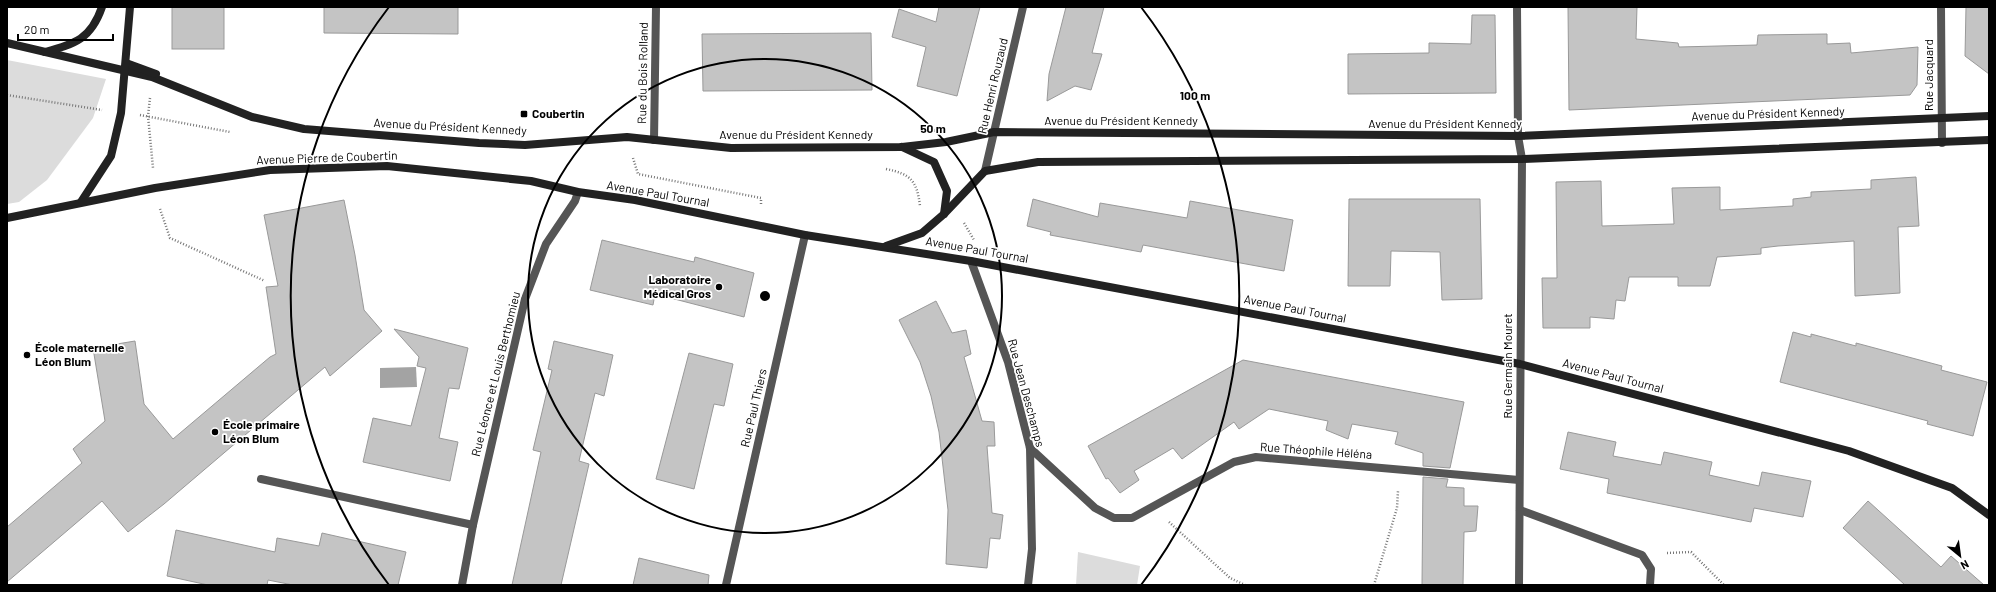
<svg xmlns="http://www.w3.org/2000/svg" width="1996" height="592" viewBox="0 0 1996 592" font-family="Barlow,sans-serif">
  <style>
    .green { fill: #dcdcdc }
    .water { fill: #a3a3a3 }
    .building { fill: #c4c4c4; stroke: #999 }
    .lines { fill: none; stroke-linecap: round; stroke-linejoin: round }
    .path { stroke: #777; stroke-width: 2.5; stroke-dasharray: 1 2; stroke-linecap: butt }
    .lane { stroke: #555; stroke-width: 8 }
    .street { stroke: #555; stroke-width: 8 }
    .secondary { stroke: #222; stroke-width: 8 }
    .ring { fill: none; stroke: #000; stroke-width: 2 }
    .poi-dot { fill: #000; stroke: #fff; stroke-width: 1.5 }
    .labels { text-anchor: middle; stroke-width: 3.5; stroke-linejoin: round; paint-order: stroke }
    .street-label { font-size: 12px; fill: #000; stroke: #fff }
    .poi-label { font-size: 12px; font-weight: bold; fill: #000; stroke: #fff; text-anchor: start }
    .centre { fill: #000; stroke: #fff; stroke-width: 2 }
    .ring-label { font-size: 12px; text-anchor: middle; font-weight: bold; fill: #000; stroke: #fff; stroke-width: 3.5; stroke-linejoin: round; paint-order: stroke }
  </style>
  <rect width="100%" height="100%" fill="#fff"/>
  <g class="green">
    <path d="M7,60L106,79L93,118L47,180L19,202L7,204Z"/>
    <path d="M1078,552L1140,566L1137,585H1076Z"/>
  </g>
  <path class="water" d="M416,367L417,387L380,388V368Z"/>
  <g class="building">
    <rect x="172" y="7" width="52" height="42"/>
    <path d="M324,7H458V34L324,33Z"/>
    <path d="M939,7H980L957,96L917,86L926,47L892,37L899,9L936,22Z"/>
    <path d="M1066,7H1104L1092,53L1102,54L1091,90L1075,86L1047,101L1049,74Z"/>
    <path d="M1568,7H1637L1636,39L1678,43L1679,47L1757,45L1758,35L1827,34V44L1850,43L1851,53L1918,47L1917,85L1910,95L1569,110Z"/>
    <path d="M1966,7H1989V74L1965,56Z"/>
    <path d="M1472,15H1495L1496,93L1348,94V54L1429,53V43L1471,44Z"/>
    <path d="M871,33L872,90L703,91L702,34Z"/>
    <path d="M1916,177L1919,226L1898,227L1900,293L1855,296L1854,241L1778,246L1761,248V254L1717,257L1710,286H1678V277H1629L1625,301L1616,300L1614,319L1590,317V328H1543L1542,278H1557L1556,182L1601,181L1602,226L1674,224L1672,188L1720,187V210L1793,206V199L1811,197V192L1871,189V180Z"/>
    <path d="M1033,199L1098,217L1100,203L1187,218L1190,201L1293,220L1284,271L1143,245L1141,252L1050,235L1051,232L1027,226Z"/>
    <path d="M1349,199H1480L1482,299L1442,300L1440,252L1391,251L1390,286H1348Z"/>
    <path d="M344,200L355,255L364,310L382,331L330,376L325,367L164,504L128,532L102,501L7,582V527L82,463L73,449L105,421L93,348L135,341L144,404L173,439L270,357L276,354L266,287L278,286L264,215Z"/>
    <path d="M602,240L694,262L695,257L754,273L744,317L655,294L653,305L590,290Z"/>
    <path d="M936,301L952,333L966,330L971,354L964,357L982,421L994,422L995,446H987L992,513L1003,515L1000,539L990,538L987,568L946,564L948,510L939,432L931,396L920,362L899,320Z"/>
    <path d="M394,329L468,348L459,389L449,388L439,438L458,442L450,481L363,462L373,418L411,426L426,368L417,366L419,357Z"/>
    <path d="M1793,332L1811,337V334L1856,346V343L1942,366L1941,370L1987,382L1973,436L1927,424L1928,421L1780,382Z"/>
    <path d="M554,341L613,355L604,396L595,393L579,461L589,464L561,585H512L541,452L533,450L552,370L548,369Z"/>
    <path d="M689,353L733,364L724,406L714,404L694,489L656,479Z"/>
    <path d="M1243,360L1464,402L1450,468L1423,466V453L1395,444L1398,432L1352,424L1348,439L1326,430L1328,421L1269,409L1239,429L1234,422L1182,459L1173,448L1134,471L1139,480L1120,493L1108,478L1106,479L1088,446Z"/>
    <path d="M1568,432L1616,442L1613,456L1661,465L1664,452L1712,462L1709,475L1759,486L1762,472L1811,481L1803,517L1754,508L1751,522L1607,493L1609,479L1560,469Z"/>
    <path d="M1423,477L1448,479L1446,487L1464,488V506H1478L1476,531L1464,532L1463,585H1422Z"/>
    <path d="M1868,501L1941,567L1951,556L1984,585H1905L1843,528Z"/>
    <path d="M176,530L275,552L277,538L319,546L322,533L406,552L398,585H293L268,580L267,585H208L167,576Z"/>
    <path d="M639,558L709,575L708,585H633Z"/>
  </g>
  <g class="lines">
    <g class="path">
      <path d="M7,95L102,110"/>
      <path d="M150,98L148,116L153,168"/>
      <path d="M140,115L230,132"/>
      <path d="M633,158L638,174L761,198V205"/>
      <path d="M886,169C911,174 917,181 920,206"/>
      <path d="M160,209L170,238L265,281"/>
      <path d="M964,223L974,240"/>
      <path d="M1169,522L1230,578L1245,585"/>
      <path d="M1667,553L1691,552L1724,585"/>
      <path d="M1374,585L1397,508L1398,491"/>
    </g>
    <path class="lane" d="M1520,510L1642,555L1651,569L1650,585"/>
    <g class="street">
      <path d="M1517,7L1518,136L1522,159L1519,585"/>
      <path d="M1941,7L1942,143"/>
      <path d="M654,140L656,7"/>
      <path d="M985,171L1023,7"/>
      <path d="M971,261L1008,362L1030,448L1032,549L1028,585"/>
      <path d="M1030,448L1095,508L1114,518H1132L1234,462L1256,457L1519,480"/>
      <path d="M261,479L473,525"/>
      <path d="M462,585L473,525L525,299L546,244L575,201L578,192"/>
      <path d="M726,585L805,235"/>
    </g>
    <g class="secondary">
      <path d="M7,43L152,77L252,117L304,129L479,143L525,145L627,137L731,148L902,147L946,142L994,132L1518,136L1989,116"/>
      <path d="M45,52C75,44 91,39 102,7"/>
      <path d="M126,63L156,74"/>
      <path d="M902,147L934,162L947,191L944,214"/>
      <path d="M81,202L111,156L121,113L130,7"/>
      <path d="M7,218L155,188L270,170L387,166L531,181L578,192L635,200L805,235L971,261L1520,364L1849,451L1952,488L1989,515"/>
      <path d="M886,246L922,233L944,214L985,171L1038,162L1522,159L1989,140"/>
    </g>
  </g>
  <g class="ring">
    <circle cx="765" cy="296" r="237"/>
    <path d="M389 585A474 474 0 0 1 389 7M1141 7A474 474 0 0 1 1141 585"/>
  </g>
  <g class="poi-dot">
    <rect x="520" y="110" width="8" height="8" rx="2"/>
    <circle cx="719" cy="287" r="4"/>
    <circle cx="27" cy="355" r="4"/>
    <circle cx="215" cy="432" r="4"/>
  </g>
  <g class="labels">
    <g class="street-label">
      <text transform="translate(643 73) rotate(-89)" y="4">Rue du Bois Rolland</text>
      <text transform="translate(1929 75) rotate(-90)" y="4">Rue Jacquard</text>
      <text transform="translate(993 86) rotate(-77)" y="4">Rue Henri Rouzaud</text>
      <text transform="translate(1768 114) rotate(-2)" y="4">Avenue du Président Kennedy</text>
      <text x="1121" y="125">Avenue du Président Kennedy</text>
      <text x="1445" y="128">Avenue du Président Kennedy</text>
      <text transform="translate(450 127) rotate(3)" y="4">Avenue du Président Kennedy</text>
      <text x="796" y="139">Avenue du Président Kennedy</text>
      <text transform="translate(327 158) rotate(-2)" y="4">Avenue Pierre de Coubertin</text>
      <text transform="translate(658 194) rotate(10)" y="4">Avenue Paul Tournal</text>
      <text transform="translate(977 250) rotate(10)" y="4">Avenue Paul Tournal</text>
      <text transform="translate(1295 309) rotate(11)" y="4">Avenue Paul Tournal</text>
      <text transform="translate(1508 366) rotate(-90)" y="4">Rue Germain Mouret</text>
      <text transform="translate(496 374) rotate(-76)" y="4">Rue Léonce et Louis Berthomieu</text>
      <text transform="translate(1613 376) rotate(15)" y="4">Avenue Paul Tournal</text>
      <text transform="translate(1026 393) rotate(75)" y="4">Rue Jean Deschamps</text>
      <text transform="translate(754 408) rotate(-77)" y="4">Rue Paul Thiers</text>
      <text transform="translate(1316 451) rotate(4)" y="4">Rue Théophile Héléna</text>
    </g>
    <g class="poi-label">
      <text x="532" y="118">Coubertin</text>
      <text x="711" y="284" text-anchor="end">Laboratoire<tspan x="711" dy="14">Médical Gros</tspan></text>
      <text x="35" y="352">École maternelle<tspan x="35" dy="14">Léon Blum</tspan></text>
      <text x="223" y="429">École primaire<tspan x="223" dy="14">Léon Blum</tspan></text>
    </g>
  </g>
  <circle cx="765" cy="296" r="6" class="centre"/>
  <g class="ring-label">
    <text x="1195" y="100">100 m</text>
    <text x="933" y="133">50 m</text>
  </g>
  <rect width="1996" height="592" fill="none" stroke="#000000" stroke-width="16"/>
  <g transform="translate(1960 556) rotate(151)" stroke="#ffffff" stroke-width="3" paint-order="stroke">
  <path d="M0-3L7 15L0 10L-7 15Z" fill="#000000"/>
  <text y="-6" font-size="11" font-weight="bold" text-anchor="middle" fill="#000000">N</text>
  </g>
  <path d="M18 34v6h95v-6" fill="none" stroke="#000000" stroke-width="2"/>
  <text x="24" y="34" font-size="12" fill="#000000" stroke="#ffffff" stroke-width="3" paint-order="stroke">20 m</text>
</svg>
